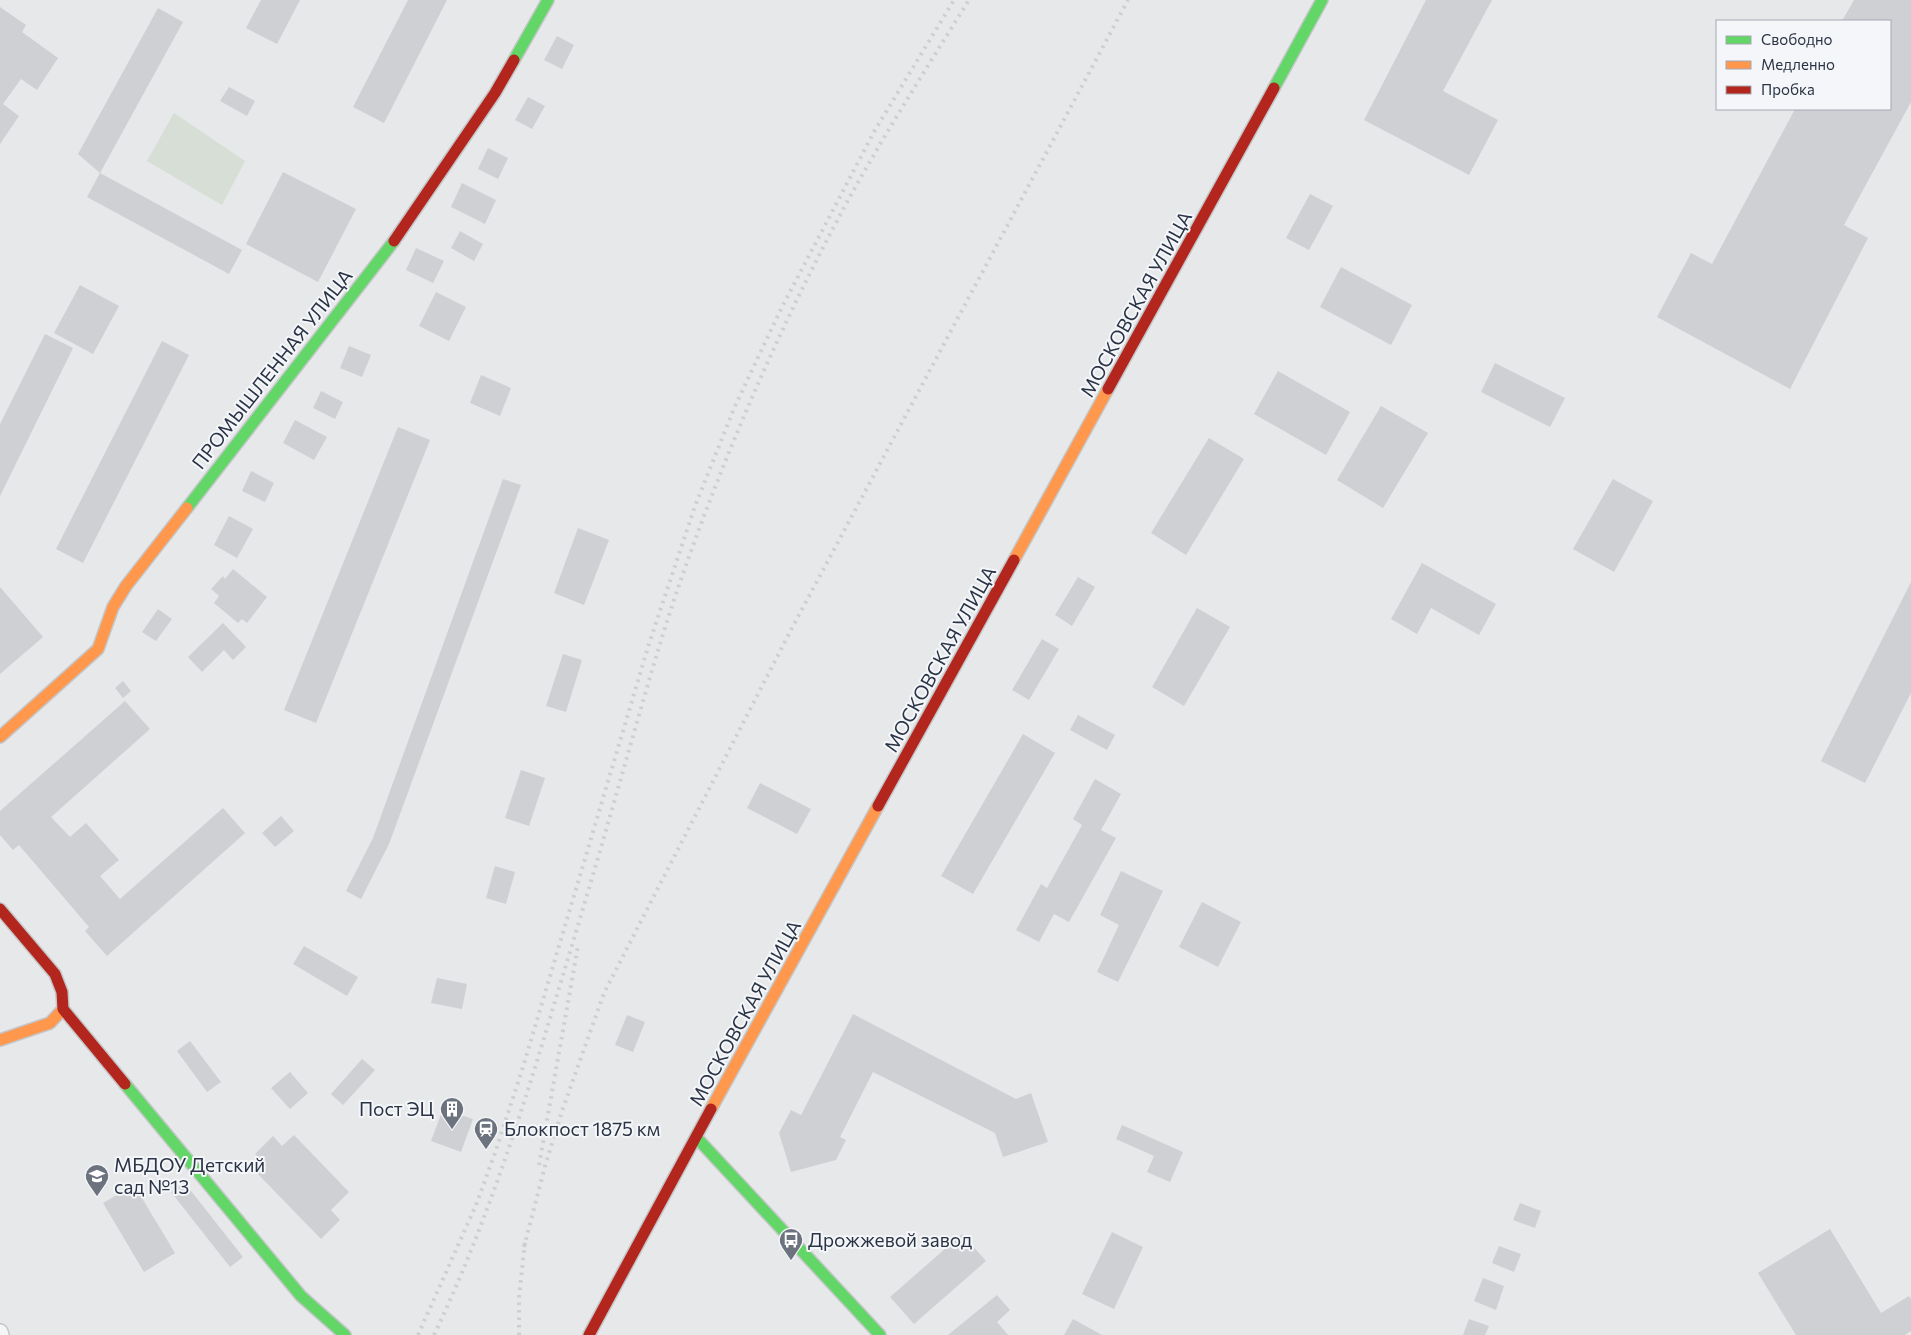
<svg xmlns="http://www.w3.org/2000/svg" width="1911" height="1335" viewBox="0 0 1911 1335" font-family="Commissioner,sans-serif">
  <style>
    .green { fill: #d6ded6 }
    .building { fill: #ced0d3 }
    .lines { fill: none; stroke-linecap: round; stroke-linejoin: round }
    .street-casing { stroke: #c4c6c8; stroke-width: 18 }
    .fast-casing { stroke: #c4c6c8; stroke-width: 14 }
    .slow-casing { stroke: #c4c6c8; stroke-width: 14 }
    .jam-casing { stroke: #c4c6c8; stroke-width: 14 }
    .street { stroke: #f5f6f7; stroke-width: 15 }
    .fast { stroke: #63d668; stroke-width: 11 }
    .slow { stroke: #ff974d; stroke-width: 11 }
    .jam { stroke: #b3261e; stroke-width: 11 }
    .rail { stroke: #cecfd2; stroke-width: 4; stroke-dasharray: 2.5 5; stroke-linecap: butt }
    .labels { text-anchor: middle; stroke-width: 4; stroke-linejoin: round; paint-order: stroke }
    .street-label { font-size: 19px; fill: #2b3445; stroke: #f4f6f9 }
    .poi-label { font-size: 19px; fill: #2b3445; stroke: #f4f6f9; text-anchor: start }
  </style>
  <rect width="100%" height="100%" fill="#e6e8ea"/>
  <path class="green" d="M174,113L245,161L222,205L147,161Z"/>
  <g class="building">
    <path d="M261,0H300L277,44L246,28Z"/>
    <path d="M408,0H447L384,123L353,107Z"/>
    <path d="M1426,0H1492L1443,91L1498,120L1469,175L1364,120Z"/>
    <path d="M1854,0H1911V102L1844,225L1868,238L1790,389L1657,317L1691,253L1712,264L1795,109H1890V21H1842Z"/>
    <path d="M0,7L26,25L22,32L58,58L37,90L21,79L3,104L19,116L0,144Z"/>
    <path d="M158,8L183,22L100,173L78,154Z"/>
    <path d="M557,36L574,45L562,69L544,60Z"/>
    <path d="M229,87L255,101L247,116L220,101Z"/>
    <path d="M528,97L545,106L532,129L515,120Z"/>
    <path d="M488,148L508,158L498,179L478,169Z"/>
    <path d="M283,172L356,209L318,282L246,244Z"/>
    <path d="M100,173L242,250L229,274L87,197Z"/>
    <path d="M462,183L496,200L485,224L451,207Z"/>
    <path d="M1310,194L1333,206L1309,250L1286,238Z"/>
    <path d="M460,231L483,244L474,261L451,248Z"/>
    <path d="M416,248L444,261L433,283L406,270Z"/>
    <path d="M1341,267L1412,305L1391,345L1320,307Z"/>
    <path d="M80,285L119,306L93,354L54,333Z"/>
    <path d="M436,292L466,307L449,341L419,326Z"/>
    <path d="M45,334L73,348L0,496V424Z"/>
    <path d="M162,341L189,355L83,563L56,549Z"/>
    <path d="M349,346L371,355L362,377L340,368Z"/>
    <path d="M1495,363L1565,398L1550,427L1481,392Z"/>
    <path d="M1278,371L1350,412L1326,455L1254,414Z"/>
    <path d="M481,375L511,388L500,416L470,403Z"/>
    <path d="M321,391L343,402L335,419L313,408Z"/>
    <path d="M1381,406L1428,433L1383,508L1337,480Z"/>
    <path d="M295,420L327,437L314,460L283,443Z"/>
    <path d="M398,427L430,440L316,723L284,710Z"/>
    <path d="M1209,438L1244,459L1186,555L1151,533Z"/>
    <path d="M251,471L274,483L265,502L242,491Z"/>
    <path d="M503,479L521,485L389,844L361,899L346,891L373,838Z"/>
    <path d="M1613,479L1653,501L1614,572L1573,549Z"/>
    <path d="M229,516L253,529L237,558L214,545Z"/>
    <path d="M578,528L609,540L584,605L554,593Z"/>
    <path d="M1422,563L1496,604L1479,635L1431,608L1417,634L1391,619Z"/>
    <path d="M233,569L267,597L247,623L242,619L238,623L214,603L219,596L211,589L223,576L225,579Z"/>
    <path d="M1078,577L1095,587L1072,626L1055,615Z"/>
    <path d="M1911,582V693L1865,783L1821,761Z"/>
    <path d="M0,587L43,637L0,674Z"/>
    <path d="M1197,608L1230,627L1184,706L1152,687Z"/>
    <path d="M158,609L172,619L156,641L142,632Z"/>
    <path d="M223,623L246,647L233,660L224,650L202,672L188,657Z"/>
    <path d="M1042,639L1059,649L1029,700L1012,690Z"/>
    <path d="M563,654L582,660L566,712L546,706Z"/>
    <path d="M123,681L131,691L123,698L115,688Z"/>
    <path d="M125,701L150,729L51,817L70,837L86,823L119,860L100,876L120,899L223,808L245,833L107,956L85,931L89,927L19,845L13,850L0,835V811Z"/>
    <path d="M1078,715L1115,735L1107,750L1070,730Z"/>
    <path d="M1023,734L1055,753L973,894L941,876Z"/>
    <path d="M521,770L545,778L529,826L505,818Z"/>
    <path d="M1095,779L1121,794L1101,830L1116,838L1069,922L1054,914L1039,942L1016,930L1041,884L1047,888L1082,825L1073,819Z"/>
    <path d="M760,783L811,809L797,834L747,808Z"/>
    <path d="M281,816L294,831L275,847L262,833Z"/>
    <path d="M495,866L515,872L506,904L486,898Z"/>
    <path d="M1121,871L1163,891L1118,982L1097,972L1119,925L1100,915Z"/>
    <path d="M1202,902L1241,922L1218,967L1179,947Z"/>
    <path d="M304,946L358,977L347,996L293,964Z"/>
    <path d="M437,978L467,984L462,1009L431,1003Z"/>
    <path d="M853,1014L1016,1099L1031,1093L1048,1142L1003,1157L995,1133L873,1072L840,1137L846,1140L836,1160L791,1172L779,1133L791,1110L801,1115Z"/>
    <path d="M627,1015L645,1022L633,1052L615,1045Z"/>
    <path d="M190,1041L221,1082L207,1092L177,1051Z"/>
    <path d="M362,1059L375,1070L343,1105L331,1094Z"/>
    <path d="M290,1072L308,1093L290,1109L271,1088Z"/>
    <path d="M443,1109L473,1119L461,1152L431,1141Z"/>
    <path d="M1122,1125L1183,1152L1170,1182L1147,1172L1154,1156L1116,1139Z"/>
    <path d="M294,1135L349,1192L331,1210L340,1220L321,1239L253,1169L262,1161L255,1154L273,1136L282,1146Z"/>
    <path d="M184,1182L243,1257L230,1267L171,1192Z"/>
    <path d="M134,1185L175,1253L144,1272L103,1203Z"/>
    <path d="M1520,1203L1541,1211L1535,1228L1513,1220Z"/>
    <path d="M1830,1229L1881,1313L1909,1296L1911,1299V1331L1905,1335H1796L1758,1273Z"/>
    <path d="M1112,1232L1143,1247L1114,1309L1082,1294Z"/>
    <path d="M962,1234L986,1261L914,1324L890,1297Z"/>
    <path d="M1499,1246L1521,1254L1514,1272L1492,1263Z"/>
    <path d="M1483,1278L1504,1286L1496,1310L1474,1301Z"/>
    <path d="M997,1295L1010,1310L997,1322L1008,1335H948Z"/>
    <path d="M1073,1319L1102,1335H1064Z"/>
    <path d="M1469,1319L1489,1326L1485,1335H1463Z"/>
  </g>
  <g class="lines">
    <g class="street-casing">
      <path id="street" d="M0,1332L1,1335"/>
    </g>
    <g class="fast-casing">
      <g id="fast">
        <path d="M514,60L548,0"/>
        <path d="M1274,88L1322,0"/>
        <path d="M187,508L394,241"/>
        <path d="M125,1084L301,1296L345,1335"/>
        <path d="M696,1137L880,1335"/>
      </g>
    </g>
    <g class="slow-casing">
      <g id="slow">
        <path d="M1014,560L1108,389"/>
        <path d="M0,737L98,649L113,607L126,586L187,508"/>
        <path d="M0,1040L50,1023L63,1009"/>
        <path d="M711,1109L878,806"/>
      </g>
    </g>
    <g class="jam-casing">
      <g id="jam">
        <path d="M394,241L495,93L514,60"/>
        <path d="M1108,389L1274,88"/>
        <path d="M878,806L1014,560"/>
        <path d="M0,909L55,974L62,992L63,1009L125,1084"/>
        <path d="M589,1335L711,1109"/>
      </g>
    </g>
    <use href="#street" class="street"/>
    <use href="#fast" class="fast"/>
    <use href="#slow" class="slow"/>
    <use href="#jam" class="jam"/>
    <g class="rail">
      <path d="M539,1165L578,946"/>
      <path d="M524,1247L545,1166L562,1111L604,993L792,628L1128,0"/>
      <path d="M418,1335L476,1205L495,1153L523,1067L648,647L695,506L735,406L781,309L875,130L954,0"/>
      <path d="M434,1335C484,1230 520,1119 553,1008C574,939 595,869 615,799C635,730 654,659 677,591C724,454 783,319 852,193C889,127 929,64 969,0"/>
      <path d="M519,1335V1298L525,1241"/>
    </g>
  </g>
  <defs>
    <g id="building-pin" transform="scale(1.25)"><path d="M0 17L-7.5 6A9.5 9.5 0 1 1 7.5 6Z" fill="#6c737f" stroke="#f4f6f9"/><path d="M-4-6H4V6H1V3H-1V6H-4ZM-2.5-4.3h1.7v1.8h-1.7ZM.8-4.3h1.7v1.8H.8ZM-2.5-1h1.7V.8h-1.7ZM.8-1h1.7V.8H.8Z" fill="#fff"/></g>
    <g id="station-pin" transform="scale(1.25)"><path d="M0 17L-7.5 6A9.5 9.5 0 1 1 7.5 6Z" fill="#6c737f" stroke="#f4f6f9"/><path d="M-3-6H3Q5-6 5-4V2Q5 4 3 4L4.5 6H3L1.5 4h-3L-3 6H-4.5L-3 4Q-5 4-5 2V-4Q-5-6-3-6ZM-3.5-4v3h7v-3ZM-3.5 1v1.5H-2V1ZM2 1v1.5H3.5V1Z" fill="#fff"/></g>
    <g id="school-pin" transform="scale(1.25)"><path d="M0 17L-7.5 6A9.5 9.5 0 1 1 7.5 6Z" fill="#6c737f" stroke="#f4f6f9"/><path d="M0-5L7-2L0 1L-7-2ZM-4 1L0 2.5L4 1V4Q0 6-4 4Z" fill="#fff"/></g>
    <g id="bus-pin" transform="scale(1.25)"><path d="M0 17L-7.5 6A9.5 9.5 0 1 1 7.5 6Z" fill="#6c737f" stroke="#f4f6f9"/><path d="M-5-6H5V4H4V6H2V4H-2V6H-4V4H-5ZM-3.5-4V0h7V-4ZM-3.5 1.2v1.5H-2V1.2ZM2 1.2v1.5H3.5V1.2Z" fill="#fff"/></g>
  </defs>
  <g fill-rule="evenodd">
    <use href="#building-pin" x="452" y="1109"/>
    <use href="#station-pin" x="486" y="1129"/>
    <use href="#school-pin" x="97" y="1176"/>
    <use href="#bus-pin" x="791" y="1240"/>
  </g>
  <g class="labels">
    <g class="street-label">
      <text transform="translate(1136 304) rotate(-61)" y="7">МОСКОВСКАЯ УЛИЦА</text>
      <text transform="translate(272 369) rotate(-52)" y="7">ПРОМЫШЛЕННАЯ УЛИЦА</text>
      <text transform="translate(940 659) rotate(-61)" y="7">МОСКОВСКАЯ УЛИЦА</text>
      <text transform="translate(745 1013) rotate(-61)" y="7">МОСКОВСКАЯ УЛИЦА</text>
    </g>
    <g class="poi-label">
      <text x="434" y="1116" text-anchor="end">Пост ЭЦ</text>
      <text x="504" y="1136">Блокпост 1875 км</text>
      <text x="114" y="1172">МБДОУ Детский<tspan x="114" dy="22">сад №13</tspan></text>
      <text x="808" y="1247">Дрожжевой завод</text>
    </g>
  </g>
  <rect x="1716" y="20" width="175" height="90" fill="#f4f6f9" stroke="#a4a8b1"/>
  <rect x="1726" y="36" width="25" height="8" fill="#63d668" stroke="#a4a8b1"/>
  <text x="1761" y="45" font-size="15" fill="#2b3445">Свободно</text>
  <rect x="1726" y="61" width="25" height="8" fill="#ff974d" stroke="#a4a8b1"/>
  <text x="1761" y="70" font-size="15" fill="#2b3445">Медленно</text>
  <rect x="1726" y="86" width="25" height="8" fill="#b3261e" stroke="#a4a8b1"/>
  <text x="1761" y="95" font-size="15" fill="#2b3445">Пробка</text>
</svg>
